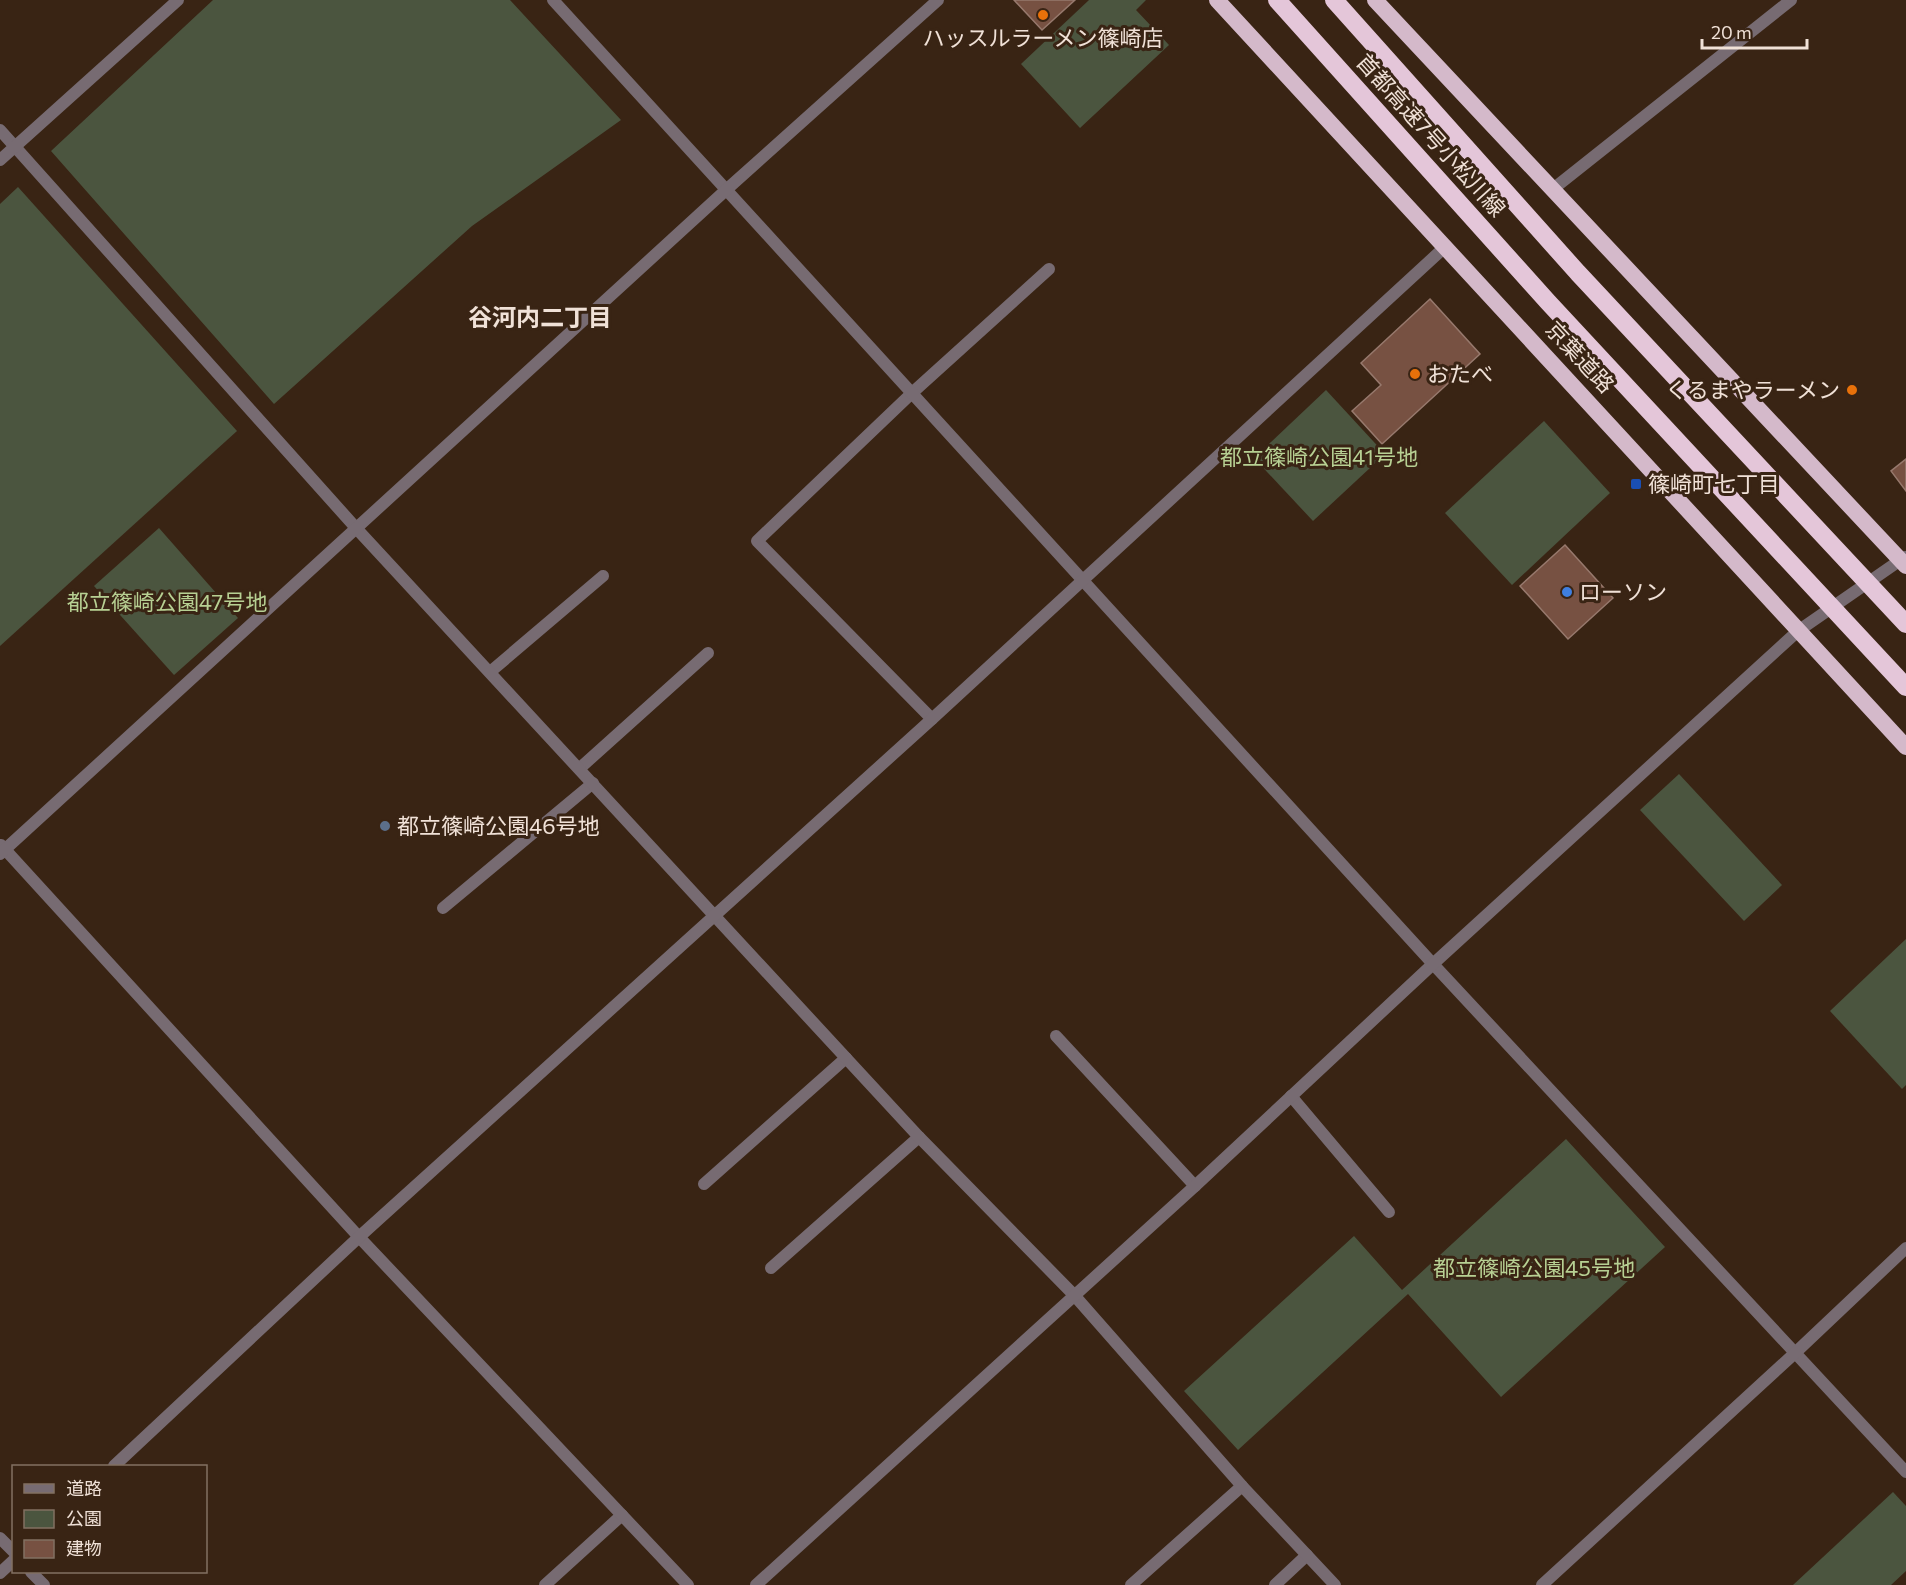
<svg xmlns="http://www.w3.org/2000/svg" width="1906" height="1585" viewBox="0 0 1906 1585" font-family="Commissioner,'Noto Sans JP',sans-serif">
  <style>
    .green { fill: #4b553f }
    .building { fill: #775142; stroke: #97796d; stroke-width: 1.5 }
    .lines { fill: none; stroke-linecap: round; stroke-linejoin: round }
    .service { stroke: #776b72; stroke-width: 12 }
    .minor { stroke: #776b72; stroke-width: 12 }
    .trunk { stroke: #d4b9ca; stroke-width: 16 }
    .motorway { stroke: #e4c6d9; stroke-width: 18 }
    .food-dot { fill: #e8710a; stroke: #392414; stroke-width: 2 }
    .transit-dot { fill: #1a4fb4; stroke: #392414; stroke-width: 2 }
    .shop-dot { fill: #3f7fe0; stroke: #392414; stroke-width: 2 }
    .service-dot { fill: #5c6f8a; stroke: #392414; stroke-width: 2 }
    .labels { text-anchor: middle; stroke-width: 6; stroke-linejoin: round; paint-order: stroke }
    .poi-label { font-size: 22px; fill: #f0e1d7; stroke: #392414; text-anchor: start }
    .street-label { font-size: 22px; fill: #f0e1d7; stroke: #392414 }
    .park-label { font-size: 22px; fill: #b7d093; stroke: #392414 }
    .neighbourhood-label { font-size: 24px; font-weight: bold; fill: #f0e1d7; stroke: #392414 }
  </style>
  <rect width="100%" height="100%" fill="#392414"/>
  <g class="green">
    <path d="M213,0H510L621,120L472,226L274,404L51,151Z"/>
    <path d="M1089,0H1146L1136,10L1169,45L1080,128L1021,64Z"/>
    <path d="M18,187L237,431L0,646V204Z"/>
    <path d="M1326,390L1385,454L1313,521L1254,458Z"/>
    <path d="M1544,421L1610,493L1512,585L1445,513Z"/>
    <path d="M159,528L238,618L174,675L94,586Z"/>
    <path d="M1679,774L1782,885L1744,921L1640,810Z"/>
    <path d="M1906,939V1085L1902,1089L1830,1011Z"/>
    <path d="M1566,1139L1665,1247L1501,1397L1408,1294L1238,1450L1184,1391L1354,1236L1402,1290Z"/>
    <path d="M1893,1492L1906,1506V1571L1891,1585H1793Z"/>
  </g>
  <g class="building">
    <path d="M1014,0H1075L1042,30Z"/>
    <path d="M1430,299L1480,354L1382,444L1352,411L1381,385L1361,363Z"/>
    <path d="M1906,459V491L1891,471Z"/>
    <path d="M1565,545L1613,598L1568,639L1520,586Z"/>
  </g>
  <g class="lines">
    <g class="service">
      <path d="M490,672L603,576"/>
      <path d="M932,719L757,541L912,393L1049,269"/>
      <path d="M580,768L708,653"/>
      <path d="M443,908L593,783"/>
      <path d="M1056,1036L1195,1186"/>
      <path d="M1291,1096L1389,1212"/>
      <path d="M704,1184L846,1058"/>
      <path d="M771,1268L919,1137"/>
      <path d="M545,1585L622,1515"/>
      <path d="M1131,1585L1242,1486"/>
      <path d="M1275,1585L1307,1555"/>
    </g>
    <g class="minor">
      <path d="M553,0L1433,964L1906,1472"/>
      <path d="M0,130L356,528L919,1137L1074,1295L1242,1486L1335,1585"/>
      <path d="M0,160L178,0"/>
      <path d="M1553,189L1791,0"/>
      <path d="M1,845L359,1237L688,1585"/>
      <path d="M0,854L726,190L938,0"/>
      <path d="M114,1466L359,1237L932,719L1446,246"/>
      <path d="M0,1538L14,1552"/>
      <path d="M31,1572L44,1585"/>
      <path d="M0,1573L14,1560"/>
      <path d="M756,1585L1195,1186L1433,964L1798,631L1905,557"/>
      <path d="M1542,1585L1795,1353L1906,1248"/>
    </g>
    <g class="trunk">
      <path d="M1217,0L1906,747"/>
      <path d="M1375,0L1906,566"/>
    </g>
    <g class="motorway">
      <path d="M1277,0L1548,302L1906,687"/>
      <path d="M1334,0L1578,273L1906,624"/>
    </g>
  </g>
  <g class="food-dot">
    <circle cx="1043" cy="15" r="6"/>
    <circle cx="1415" cy="374" r="6"/>
    <circle cx="1852" cy="390" r="6"/>
  </g>
  <rect class="transit-dot" x="1630" y="478" width="12" height="12" rx="3"/>
  <circle class="shop-dot" cx="1567" cy="592" r="6"/>
  <circle class="service-dot" cx="385" cy="826" r="6"/>
  <g class="labels">
    <g class="poi-label">
      <text x="1043" y="46" text-anchor="middle">ハッスルラーメン篠崎店</text>
      <text x="1427" y="382">おたべ</text>
      <text x="1840" y="398" text-anchor="end">くるまやラーメン</text>
      <text x="1648" y="492">篠崎町七丁目</text>
      <text x="1579" y="600">ローソン</text>
      <text x="397" y="834">都立篠崎公園46号地</text>
    </g>
    <g class="street-label">
      <text transform="translate(1431 135) rotate(48)" y="8">首都高速7号小松川線</text>
      <text transform="translate(1580 357) rotate(47)" y="8">京葉道路</text>
    </g>
    <g class="park-label">
      <text x="1319" y="465">都立篠崎公園41号地</text>
      <text x="167" y="610">都立篠崎公園47号地</text>
      <text x="1534" y="1276">都立篠崎公園45号地</text>
    </g>
    <g class="neighbourhood-label">
      <text x="540" y="326">谷河内二丁目</text>
    </g>
  </g>
  <rect x="12" y="1465" width="195" height="108" fill="#392414" stroke="#827062" stroke-width="1.5"/>
  <rect x="24" y="1484" width="30" height="9" fill="#776b72" stroke="#827062" stroke-width="1.5"/>
  <text x="66" y="1495" font-size="18" fill="#f0e1d7">道路</text>
  <rect x="24" y="1510" width="30" height="18" fill="#4b553f" stroke="#827062" stroke-width="1.5"/>
  <text x="66" y="1525" font-size="18" fill="#f0e1d7">公園</text>
  <rect x="24" y="1540" width="30" height="18" fill="#775142" stroke="#827062" stroke-width="1.5"/>
  <text x="66" y="1555" font-size="18" fill="#f0e1d7">建物</text>
  <path d="M1702 39v9h105v-9" fill="none" stroke="#f0e1d7" stroke-width="3"/>
  <text x="1711" y="39" font-size="18" fill="#f0e1d7" stroke="#392414" stroke-width="4.5" paint-order="stroke">20 m</text>
</svg>
